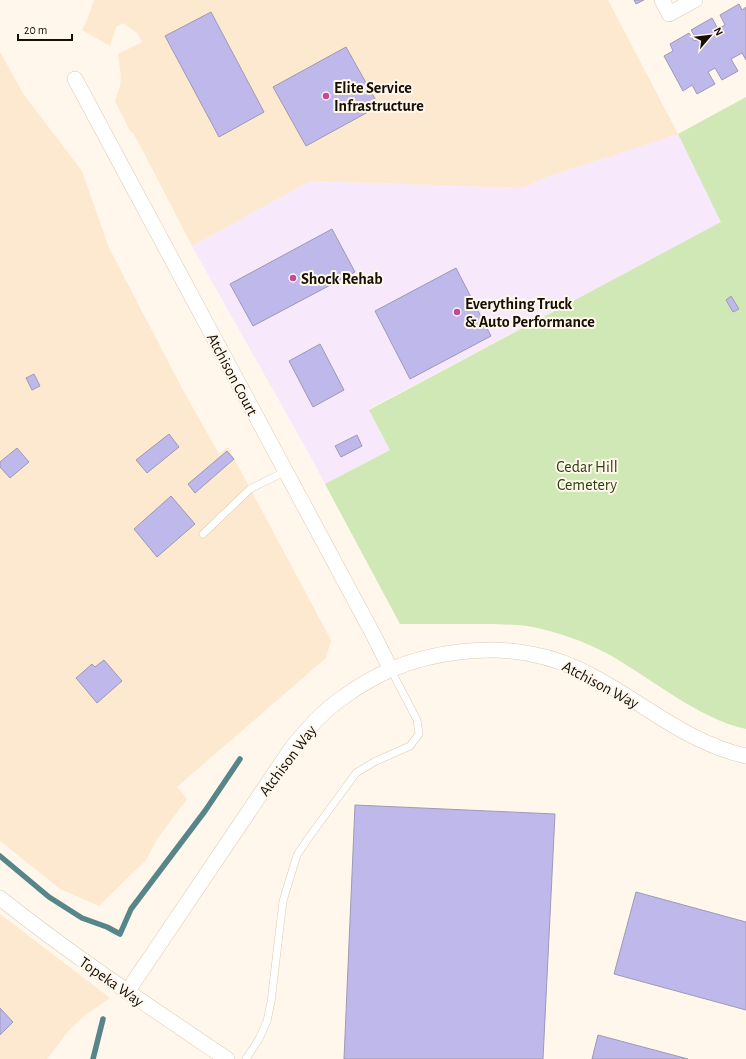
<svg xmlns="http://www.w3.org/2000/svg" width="746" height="1059" viewBox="0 0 746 1059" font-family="'Alegreya Sans',sans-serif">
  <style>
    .commercial { fill: #f7e8fb }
    .built { fill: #fce9cf }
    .green { fill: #cfe8b6 }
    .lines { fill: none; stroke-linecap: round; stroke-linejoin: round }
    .stream { stroke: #57868a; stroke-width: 5.5 }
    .building { fill: #beb8eb; stroke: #9d9ab6 }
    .service-casing { stroke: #ddcab0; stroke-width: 8 }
    .minor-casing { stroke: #ddcab0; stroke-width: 16 }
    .service { stroke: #fff; stroke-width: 7 }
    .minor { stroke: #fff; stroke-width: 15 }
    .poi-dot { fill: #c3499d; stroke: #fff7ec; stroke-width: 1.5 }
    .labels { text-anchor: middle; stroke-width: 4; stroke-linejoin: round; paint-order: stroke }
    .poi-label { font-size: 16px; font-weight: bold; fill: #150f06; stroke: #fff7ec; text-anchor: start }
    .street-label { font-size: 16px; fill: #150f06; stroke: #fff7ec }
    .park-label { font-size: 16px; fill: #2b410b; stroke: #fff7ec }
  </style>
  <rect width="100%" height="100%" fill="#fff7ec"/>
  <path class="commercial" d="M678,134L722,222L369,409L390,450L325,484L308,452L192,246L310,181L522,188L547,177Z"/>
  <g class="built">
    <path d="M94,0H608L678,134L547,177L522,188L310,181L192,246L144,153L133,133L130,131L115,101L120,87L121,77L118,54L142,42L137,33L123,23L116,27L110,46L82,30L86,23Z"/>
    <path d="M0,52L24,95L82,171L109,248L184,392L219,454L228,447L331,640L326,658L177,787L187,799L158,838L146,860L99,906L60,889L0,841Z"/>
    <path d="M0,914L110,998L85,1015L70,1029L47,1059H0Z"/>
  </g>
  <path class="green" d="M746,97V729C699,719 652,679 610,655C584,641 556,631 527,626C508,624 489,624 470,624C446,624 423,624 400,624L325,484L390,450L369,410L721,222L678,134Z"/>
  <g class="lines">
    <g class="stream">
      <path d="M0,856L49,897L82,918L107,927L120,934L131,909L205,811L240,759"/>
      <path d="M93,1059L103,1019"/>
    </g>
  </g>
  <g class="building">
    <path d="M634,0H644L636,4Z"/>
    <path d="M739,4L742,10L746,7V60L742,53L731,59L738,71L722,80L715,68L708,72L715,84L697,94L692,85L683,91L664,56L673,51L670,44L689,33L694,41L697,40L691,30L712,18L718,29L725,25L720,15Z"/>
    <path d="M211,12L264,112L219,137L165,36Z"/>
    <path d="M346,47L379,106L306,146L273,87Z"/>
    <path d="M332,229L355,272L253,326L230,284Z"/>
    <path d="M456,268L491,336L410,379L375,311Z"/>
    <path d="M731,296L739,309L733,312L726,300Z"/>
    <path d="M320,344L344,390L313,407L289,361Z"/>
    <path d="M34,374L40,386L32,390L26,378Z"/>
    <path d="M169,434L179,447L147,473L136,460Z"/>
    <path d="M357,435L362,446L341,457L335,446Z"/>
    <path d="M17,448L29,462L10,478L0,467V462Z"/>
    <path d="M227,451L234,459L195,493L188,484Z"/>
    <path d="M171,496L195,524L157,557L134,529Z"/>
    <path d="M104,660L122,681L97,703L76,678L92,664L95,667Z"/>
    <path d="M355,805L555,814L543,1059H344Z"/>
    <path d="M636,892L746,922V1010L614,974Z"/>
    <path d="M0,1008L13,1022L0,1035Z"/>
    <path d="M598,1035L688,1059H592Z"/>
  </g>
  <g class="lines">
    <g class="service-casing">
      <g id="service">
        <path d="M203,534L250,489L286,471"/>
        <path d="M246,1059L259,1039L267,1021L271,1002L283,901L297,855L307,840L356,773L374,762L410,746L419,734L417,720L391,670"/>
      </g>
    </g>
    <g class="minor-casing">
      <g id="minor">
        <path d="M662,0L669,14L695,0"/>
        <path d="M75,79L373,634L391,670"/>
        <path d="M0,898C73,956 150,1007 227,1059"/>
        <path d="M127,992L291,749C306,730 322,712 342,698C357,687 374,677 392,669C433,652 487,645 531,654C554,658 576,667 596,678C646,705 690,744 746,756"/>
      </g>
    </g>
    <use href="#service" class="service"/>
    <use href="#minor" class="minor"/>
  </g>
  <g class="poi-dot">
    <circle cx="326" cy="96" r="4"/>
    <circle cx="293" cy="278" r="4"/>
    <circle cx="457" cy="312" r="4"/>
  </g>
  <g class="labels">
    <g class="poi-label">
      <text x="334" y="93">Elite Service<tspan x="334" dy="18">Infrastructure</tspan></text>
      <text x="301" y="284">Shock Rehab</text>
      <text x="465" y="309">Everything Truck<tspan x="465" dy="18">&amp; Auto Performance</tspan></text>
    </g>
    <g class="street-label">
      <text transform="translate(233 374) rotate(62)" y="6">Atchison Court</text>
      <text transform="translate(601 684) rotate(28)" y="6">Atchison Way</text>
      <text transform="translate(287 760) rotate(-53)" y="6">Atchison Way</text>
      <text transform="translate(112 981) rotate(35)" y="6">Topeka Way</text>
    </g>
    <g class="park-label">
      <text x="587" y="472">Cedar Hill<tspan x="587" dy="18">Cemetery</tspan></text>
    </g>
  </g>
  <g transform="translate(710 36) rotate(62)" stroke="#fff7ec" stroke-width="3" paint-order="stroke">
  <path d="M0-3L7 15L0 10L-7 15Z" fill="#150f06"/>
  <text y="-6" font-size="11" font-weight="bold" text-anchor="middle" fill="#150f06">N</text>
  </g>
  <path d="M18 34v6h54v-6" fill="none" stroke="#150f06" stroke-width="2"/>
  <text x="24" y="34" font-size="12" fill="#150f06" stroke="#fff7ec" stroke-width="3" paint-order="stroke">20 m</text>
</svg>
